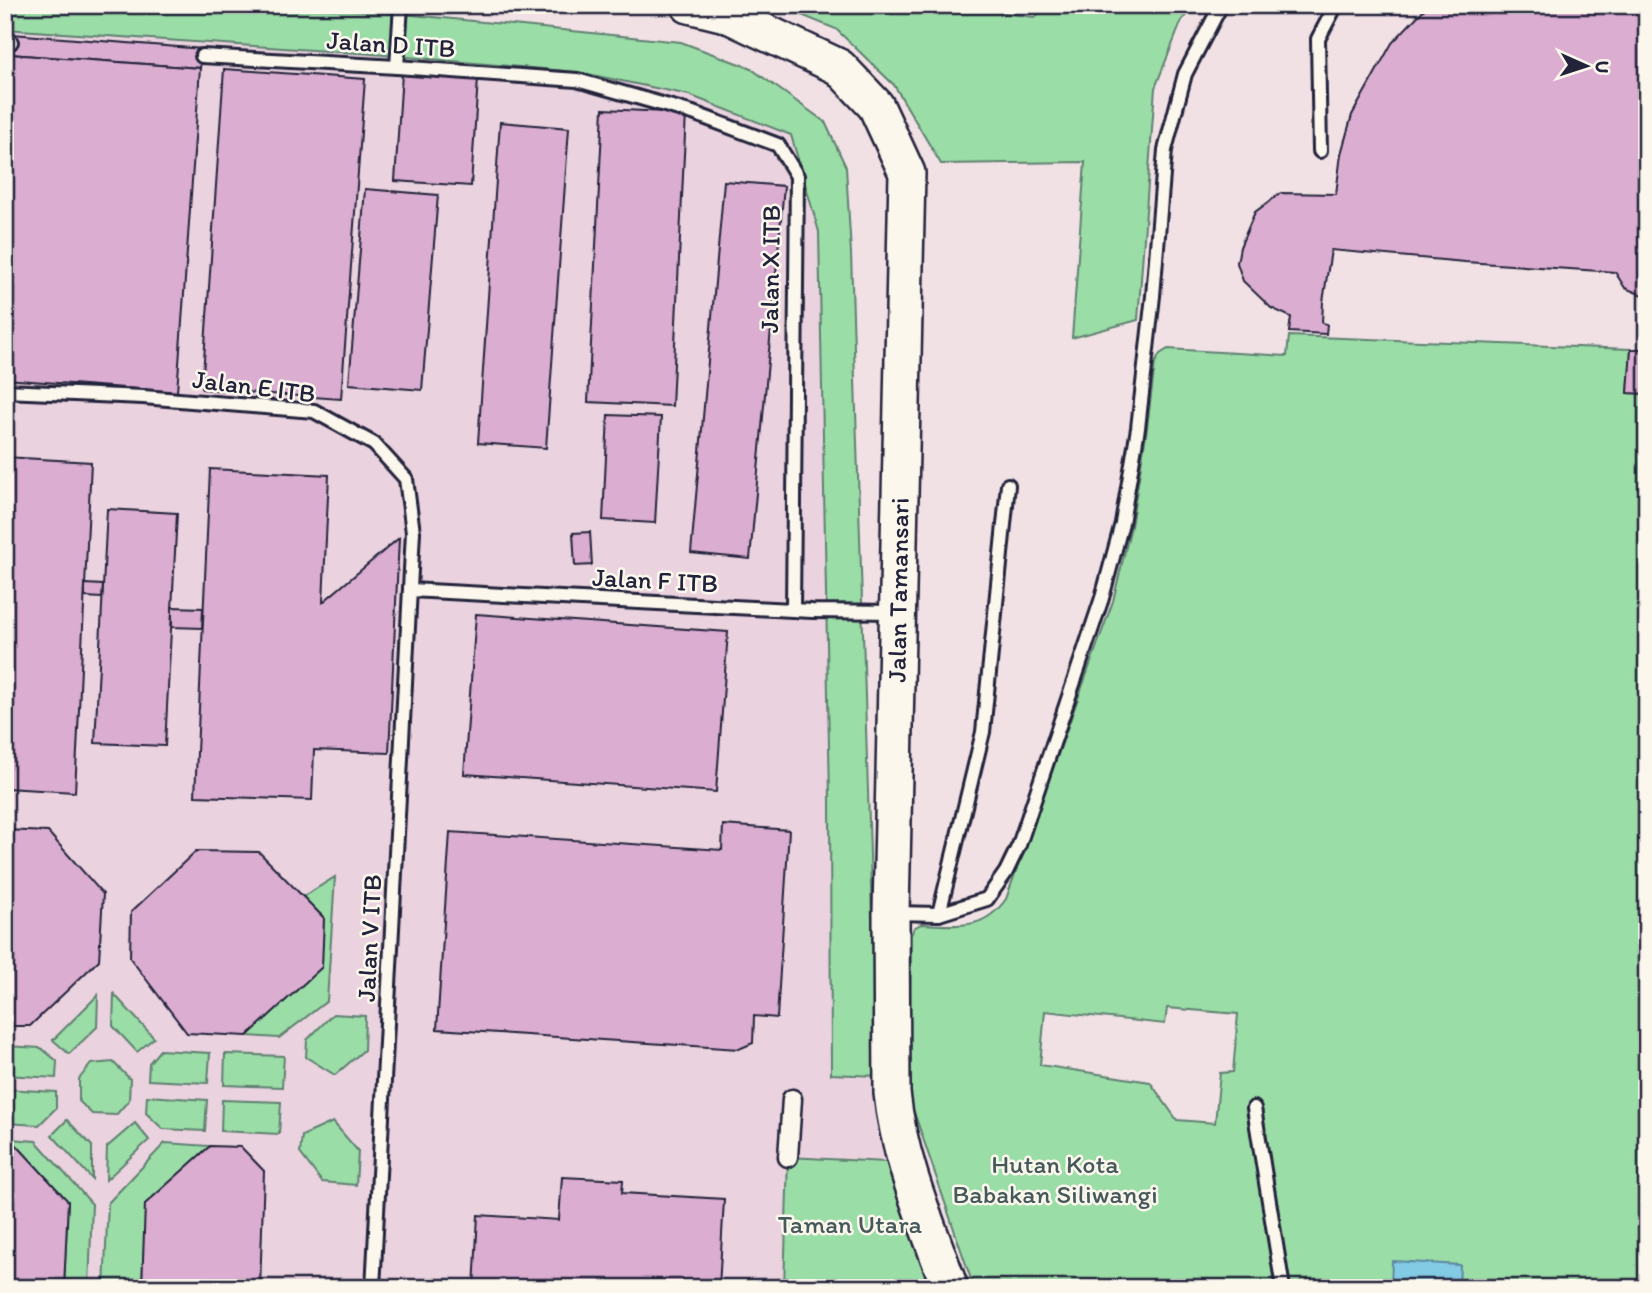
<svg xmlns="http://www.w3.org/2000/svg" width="1652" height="1293" viewBox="0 0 1652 1293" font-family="Itim,sans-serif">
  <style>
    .built { fill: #ead2de }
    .green { fill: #9bdda7; stroke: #5e8071; stroke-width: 2; fill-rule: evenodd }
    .water { fill: #83cbe4; stroke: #5c87a0; stroke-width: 2 }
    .building { fill: #dbaed1; stroke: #22223b; stroke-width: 2 }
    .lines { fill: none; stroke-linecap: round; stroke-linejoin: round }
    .service-casing { stroke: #22223b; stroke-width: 18 }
    .pedestrian-casing { stroke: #22223b; stroke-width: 23 }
    .secondary-casing { stroke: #22223b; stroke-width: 40 }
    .service { stroke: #fbf7ec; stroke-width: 12 }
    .pedestrian { stroke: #fbf7ec; stroke-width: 18 }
    .secondary { stroke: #fbf7ec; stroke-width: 35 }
    .labels { text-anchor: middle; stroke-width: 5; stroke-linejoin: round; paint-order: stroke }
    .street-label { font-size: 26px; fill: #22223b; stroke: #fbf7ec }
    .park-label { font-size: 26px; fill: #465a5b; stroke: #fbf7ec }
  </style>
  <rect width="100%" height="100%" fill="#f1e1e4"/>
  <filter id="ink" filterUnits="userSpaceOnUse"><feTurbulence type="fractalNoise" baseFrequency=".0143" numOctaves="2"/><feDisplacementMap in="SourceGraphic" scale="14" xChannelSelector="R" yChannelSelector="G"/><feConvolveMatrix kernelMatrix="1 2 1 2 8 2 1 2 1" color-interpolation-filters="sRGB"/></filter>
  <g filter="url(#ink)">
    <path class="built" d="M5,5H249L373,11L681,42L750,68L825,122L846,167L851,253L877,1076L937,1288H5Z"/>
    <g class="green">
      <path d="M5,5H249L373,11L681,42L750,68L825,122L846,167L851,253L877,1076L831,1074L830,798L819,232L791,135L689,95L578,72L372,54L5,29Z"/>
      <path d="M777,5H995L998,12L1034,17L1054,5H1195L1182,20L1155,88L1138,320L1072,338L1085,162L941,164L894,85L836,29Z"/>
      <path d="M1289,336L1631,349L1628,393L1647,394V1288H974L911,1103L909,1083L911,935L914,928L921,924C956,925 983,932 1006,899L1113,601L1131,526L1147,428L1155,363L1160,354L1168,349L1287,356ZM1167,1008L1238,1014L1233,1072L1220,1073L1215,1123L1177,1120L1150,1082L1040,1065L1045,1011L1165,1024Z"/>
      <path d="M335,877L327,1001L279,1038L247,1036L321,967L324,918L303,897Z"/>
      <path d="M114,994L154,1038L137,1052L113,1026Z"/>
      <path d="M98,995L97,1027L69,1054L53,1040Z"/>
      <path d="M333,1014L365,1016L364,1050L335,1075L306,1057L307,1040Z"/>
      <path d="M5,1046L41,1048L57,1061L56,1078L5,1075Z"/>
      <path d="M160,1050L210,1053L208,1083L148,1080L149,1063Z"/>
      <path d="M225,1054L284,1056L282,1087L224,1085Z"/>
      <path d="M113,1062L130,1079L129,1100L116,1115L92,1114L79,1101V1079L91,1064Z"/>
      <path d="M5,1089L56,1092V1108L39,1125L5,1123Z"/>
      <path d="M147,1096L207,1100L205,1131L163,1129L146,1113Z"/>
      <path d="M222,1100L281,1102L279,1134L221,1131Z"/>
      <path d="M67,1120L92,1146V1179L52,1135Z"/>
      <path d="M333,1122L358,1151L356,1185L322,1182L300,1153L302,1136Z"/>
      <path d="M135,1123L149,1140L106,1180L107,1147Z"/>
      <path d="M11,1139L36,1141L92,1204L89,1288H64L68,1201Z"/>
      <path d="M165,1143L210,1146L146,1204L142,1288H104L108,1203Z"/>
      <path d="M788,1157L906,1163L951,1288H784Z"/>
    </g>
    <path class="water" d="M1392,1261L1460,1265L1459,1288H1391Z"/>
    <g class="building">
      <path d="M1428,5H1647V297L1625,288L1615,272L1465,262L1331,250L1323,302L1322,323L1327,324L1326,334L1289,332L1291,317L1271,308L1243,281L1237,263L1240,247L1255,212L1281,193L1336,194L1341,154L1352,115L1392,43Z"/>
      <path d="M12,34L203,49L200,68L9,54Z"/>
      <path d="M9,54L200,68L177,392L5,379V106Z"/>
      <path d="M224,69L365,79L341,399L202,389Z"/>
      <path d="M402,73L478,78L471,186L395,181Z"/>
      <path d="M603,109L686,113L672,406L588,402Z"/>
      <path d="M500,122L569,128L546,448L478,443Z"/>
      <path d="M724,181L784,186L750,559L691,553Z"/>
      <path d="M365,189L438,195L422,390L349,384Z"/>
      <path d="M1631,349H1647V394L1628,393Z"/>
      <path d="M608,415L661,417L655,523L603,520Z"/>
      <path d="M5,457L91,462L75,792L5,788Z"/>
      <path d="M210,469L329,475L323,602L399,538L389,753L314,750L312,800L195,796Z"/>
      <path d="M107,509L177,513L165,746L95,743Z"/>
      <path d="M590,532L592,565L575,566L573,533Z"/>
      <path d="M85,584L103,585L102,598L85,597Z"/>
      <path d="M172,607L203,608L202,628L172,627Z"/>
      <path d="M476,614L728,632L716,792L464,774Z"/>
      <path d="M723,825L789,830L777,1018L754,1016L753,1043L739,1049L437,1029L450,832L722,850Z"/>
      <path d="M5,830L48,832L103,894L99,960L30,1026H5Z"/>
      <path d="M196,851L259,852L324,918L322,967L247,1036L187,1033L130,958L131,912Z"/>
      <path d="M5,1138L11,1139L68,1201L64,1288H5Z"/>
      <path d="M210,1146L241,1147L264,1171L260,1288H142L145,1204Z"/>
      <path d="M562,1177L623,1180L622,1193L724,1199L719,1288H474L478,1215L559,1220Z"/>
    </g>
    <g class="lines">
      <g class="service-casing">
        <g id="service">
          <path d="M5,42H11"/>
          <path d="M202,56L397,67L577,80L693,113L778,145L797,176L793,610"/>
          <path d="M397,67L401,5"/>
          <path d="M1320,151L1318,39L1336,5"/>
          <path d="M5,391L143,397L314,411L374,444L406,479L413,532L373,1288"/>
          <path d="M410,590L812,611L896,612"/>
          <path d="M895,913L939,914L987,899L1006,872L1019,845L1102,598L1122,523L1138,428L1153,296L1165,150L1185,74L1221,5"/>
          <path d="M939,914L983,732L1008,485"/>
          <path d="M1254,1108L1283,1288"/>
        </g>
      </g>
      <g class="pedestrian-casing">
        <path id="pedestrian" d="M788,1157L792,1099"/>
      </g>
      <g class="secondary-casing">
        <path id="secondary" d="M689,5L726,14L839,67L876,106L907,173L891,913L892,1093C899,1160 927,1224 950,1288"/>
      </g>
      <use href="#service" class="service"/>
      <use href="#pedestrian" class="pedestrian"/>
      <use href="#secondary" class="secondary"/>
    </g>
  </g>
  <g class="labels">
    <g class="street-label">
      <text transform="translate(391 44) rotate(4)" y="9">Jalan D ITB</text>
      <text transform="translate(770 269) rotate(-89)" y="9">Jalan X ITB</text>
      <text transform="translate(254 386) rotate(7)" y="9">Jalan E ITB</text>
      <text transform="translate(655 580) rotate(3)" y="9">Jalan F ITB</text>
      <text transform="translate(898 590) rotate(-89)" y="9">Jalan Tamansari</text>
      <text transform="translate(369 938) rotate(-87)" y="9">Jalan V ITB</text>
    </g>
    <g class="park-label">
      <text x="1055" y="1173">Hutan Kota<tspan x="1055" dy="30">Babakan Siliwangi</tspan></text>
      <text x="850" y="1233">Taman Utara</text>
    </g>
  </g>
  <rect width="1652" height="1293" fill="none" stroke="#fbf7ec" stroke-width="28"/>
  <rect x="14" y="14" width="1624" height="1265" fill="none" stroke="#22223b" stroke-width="2.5" filter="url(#ink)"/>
  <g transform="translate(1586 66) rotate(93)" stroke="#fbf7ec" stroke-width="5" paint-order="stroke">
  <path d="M0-5L12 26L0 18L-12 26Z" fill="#22223b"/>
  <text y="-10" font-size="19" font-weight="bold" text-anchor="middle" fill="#22223b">U</text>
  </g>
</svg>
